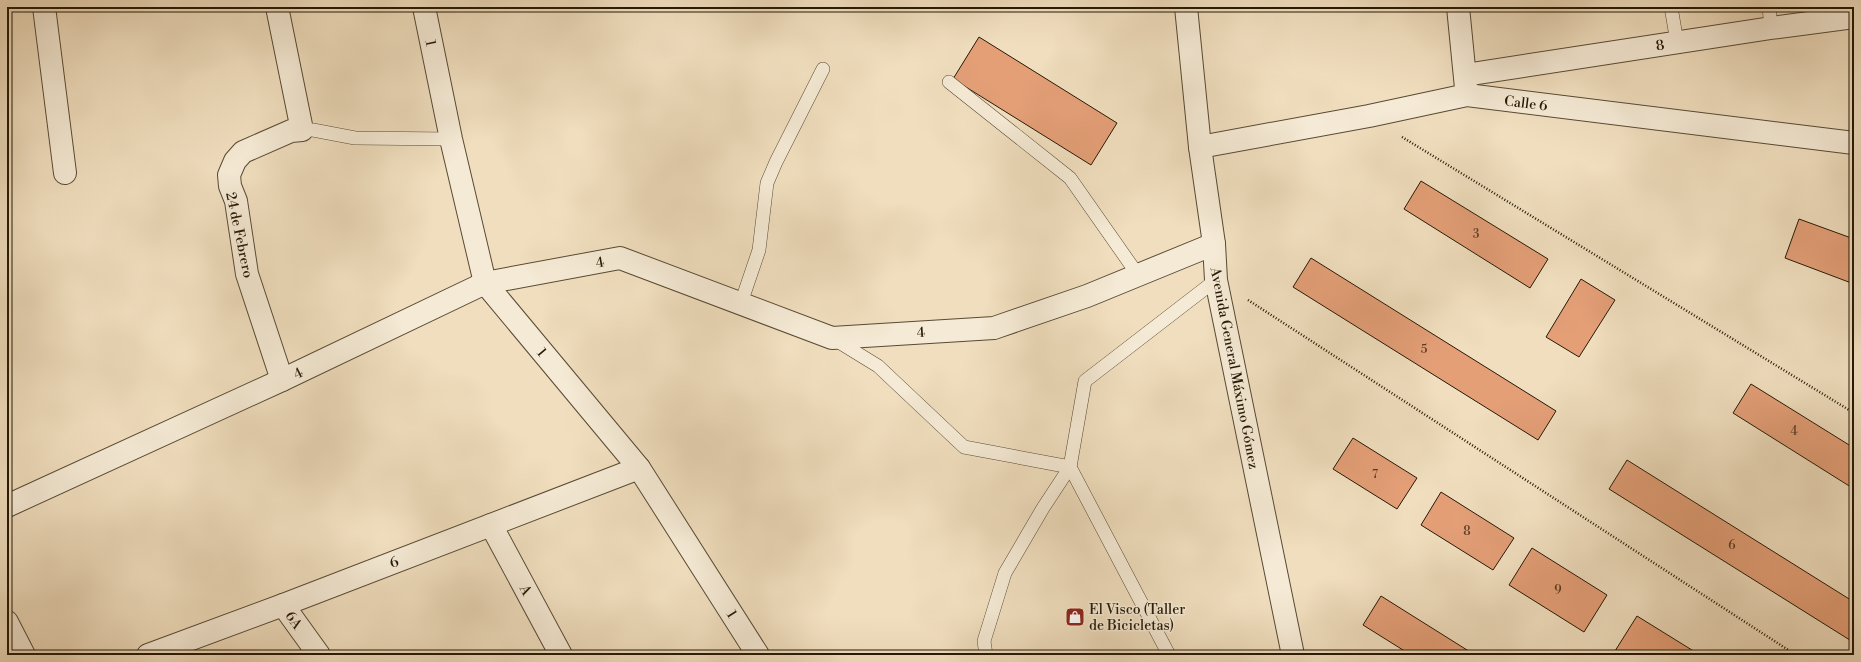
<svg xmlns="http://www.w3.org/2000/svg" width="1861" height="662" viewBox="0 0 1861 662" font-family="'Libre Bodoni',serif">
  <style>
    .building { fill: #e49f77; stroke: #251906 }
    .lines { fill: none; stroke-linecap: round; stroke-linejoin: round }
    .service-casing { stroke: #584a34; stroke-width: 14 }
    .minor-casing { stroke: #584a34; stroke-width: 24 }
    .tertiary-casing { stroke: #584a34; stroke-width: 24 }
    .path { stroke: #251906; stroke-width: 2.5; stroke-dasharray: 1 2; stroke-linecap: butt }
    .service { stroke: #f5ead5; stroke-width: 13 }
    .minor { stroke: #f5ead5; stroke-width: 22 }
    .tertiary { stroke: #f5ead5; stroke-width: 22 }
    .labels { text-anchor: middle; stroke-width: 3; stroke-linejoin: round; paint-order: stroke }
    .number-label { font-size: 12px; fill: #553a22 }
    .street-label { font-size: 14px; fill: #251906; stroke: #f5ead5 }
    .poi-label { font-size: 14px; fill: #251906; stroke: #f5ead5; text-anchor: start }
  </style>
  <rect width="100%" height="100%" fill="#f0debe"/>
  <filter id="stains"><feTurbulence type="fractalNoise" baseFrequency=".005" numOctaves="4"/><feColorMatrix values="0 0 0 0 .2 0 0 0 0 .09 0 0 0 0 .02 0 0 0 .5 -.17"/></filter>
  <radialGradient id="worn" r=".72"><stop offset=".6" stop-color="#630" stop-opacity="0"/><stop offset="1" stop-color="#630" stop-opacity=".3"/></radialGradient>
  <g class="building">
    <path d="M979,37L1117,123L1091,165L953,79Z"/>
    <path d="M1421,181L1548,259L1530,288L1404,209Z"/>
    <path d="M1799,219L1854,239V284L1785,258Z"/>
    <path d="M1311,258L1556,411L1538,440L1293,287Z"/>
    <path d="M1581,279L1615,300L1579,357L1546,337Z"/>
    <path d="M1751,384L1854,448V489L1733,413Z"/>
    <path d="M1353,438L1417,478L1397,509L1333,469Z"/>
    <path d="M1627,460L1854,602L1853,642L1609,489Z"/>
    <path d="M1441,492L1514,538L1493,570L1421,525Z"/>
    <path d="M1532,548L1607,595L1584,632L1509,585Z"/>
    <path d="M1381,596L1475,655H1411L1363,625Z"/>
    <path d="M1637,616L1700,655H1622L1615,651Z"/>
  </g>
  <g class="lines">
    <g class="service-casing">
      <g id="service">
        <path d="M1671,7L1677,42"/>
        <path d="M1769,7L1771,28"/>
        <path d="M949,82L1070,178L1138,275"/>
        <path d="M302,130H313L355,138L451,139"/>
        <path d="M741,303L759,250L767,183L776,162L823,69"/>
        <path d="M834,339L878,366L964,447L1070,467"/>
        <path d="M1070,467L1169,655"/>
        <path d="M986,655L984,641L1005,573L1043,508L1070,467L1085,381L1216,280"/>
      </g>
    </g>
    <g class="minor-casing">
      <g id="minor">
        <path d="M44,7L65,173"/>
        <path d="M277,7L302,130L291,131L243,152L235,161L229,175L230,186L236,201L247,274L282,380"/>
        <path d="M424,7L451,139L485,283L639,468L758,655"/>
        <path d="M1458,7L1466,88"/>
        <path d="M1465,75L1771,28L1854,17"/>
        <path d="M1200,147L1369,116L1467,95L1854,143"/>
        <path d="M7,506L282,380L485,283L620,258L832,338L994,328L1087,296L1214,244"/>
        <path d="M491,525L561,655"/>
        <path d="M283,605L319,655"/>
        <path d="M7,622L24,655"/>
        <path d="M148,655L283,605L639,468"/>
      </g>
    </g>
    <g class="tertiary-casing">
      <path id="tertiary" d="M1186,7L1200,147L1214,244L1216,280L1293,655"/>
    </g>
    <g class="path">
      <path d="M1402,137L1854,413"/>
      <path d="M1248,300L1796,655"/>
    </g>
    <use href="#service" class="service"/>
    <use href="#minor" class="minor"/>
    <use href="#tertiary" class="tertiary"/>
  </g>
  <defs>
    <g id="shop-square" transform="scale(1)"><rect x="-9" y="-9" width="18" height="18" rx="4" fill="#8f2418" stroke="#f5ead5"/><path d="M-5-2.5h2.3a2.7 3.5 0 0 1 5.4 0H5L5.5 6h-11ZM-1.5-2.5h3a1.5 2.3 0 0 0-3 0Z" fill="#fff"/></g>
  </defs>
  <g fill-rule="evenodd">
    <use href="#shop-square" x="1075" y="617"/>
  </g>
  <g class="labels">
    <g class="number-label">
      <text x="1476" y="238">3</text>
      <text x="1424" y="353">5</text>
      <text x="1794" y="435">4</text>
      <text x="1375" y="478">7</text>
      <text x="1467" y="535">8</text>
      <text x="1732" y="549">6</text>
      <text x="1558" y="594">9</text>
    </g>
    <g class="street-label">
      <text transform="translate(431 43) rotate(78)" y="5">1</text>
      <text transform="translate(1660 45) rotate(-9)" y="5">8</text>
      <text transform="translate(1526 103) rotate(7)" y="5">Calle 6</text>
      <text transform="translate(240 235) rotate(78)" y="5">24 de Febrero</text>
      <text transform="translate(600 262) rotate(-11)" y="5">4</text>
      <text transform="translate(921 332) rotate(-3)" y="5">4</text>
      <text transform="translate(542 352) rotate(50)" y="5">1</text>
      <text transform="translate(1235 368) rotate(79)" y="5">Avenida General Máximo Gómez</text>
      <text transform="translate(298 373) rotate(-26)" y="5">4</text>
      <text transform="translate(394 562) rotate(-21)" y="5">6</text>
      <text transform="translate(526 590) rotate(62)" y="5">A</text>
      <text transform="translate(732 614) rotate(58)" y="5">1</text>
      <text transform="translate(294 620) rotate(54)" y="5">6A</text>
    </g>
    <g class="poi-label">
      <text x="1089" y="614">El Visco (Taller<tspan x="1089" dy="16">de Bicicletas)</tspan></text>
    </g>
  </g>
  <rect width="1861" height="662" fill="none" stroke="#f0debe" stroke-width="24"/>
  <rect x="8" y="8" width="1845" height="646" fill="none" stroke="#251906" stroke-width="2"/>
  <rect x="12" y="12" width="1837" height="638" fill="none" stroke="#251906"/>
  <rect width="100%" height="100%" filter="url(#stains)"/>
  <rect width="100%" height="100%" fill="url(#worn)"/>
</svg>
